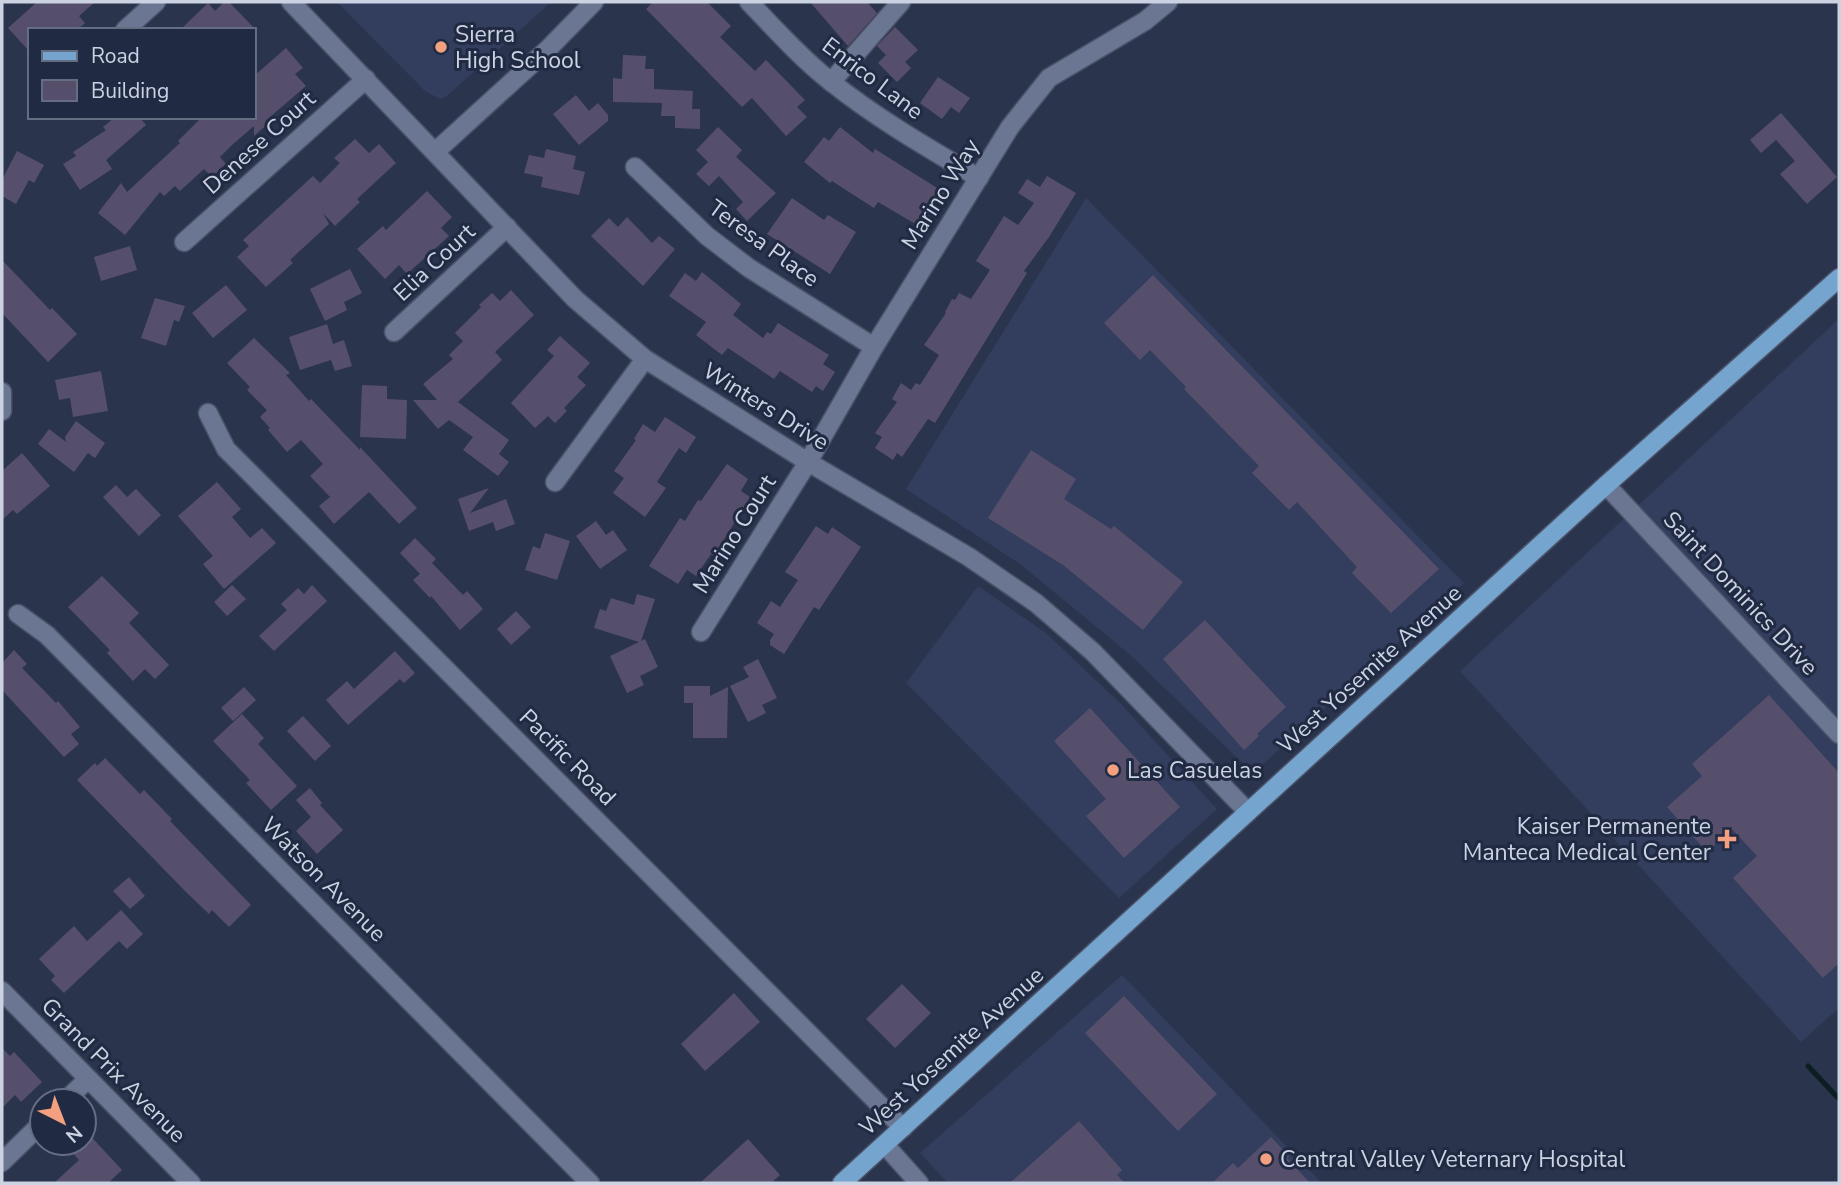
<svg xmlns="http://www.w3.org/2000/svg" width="1841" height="1185" viewBox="0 0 1841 1185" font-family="'Nunito Sans',sans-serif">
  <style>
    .built { fill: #333e5e }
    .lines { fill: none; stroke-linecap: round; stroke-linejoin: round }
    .stream { stroke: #0c1e22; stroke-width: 5 }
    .building { fill: #564f6b }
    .minor-casing { stroke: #4a5268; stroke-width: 21 }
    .major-casing { stroke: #4a5268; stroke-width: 21 }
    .minor { stroke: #6b7693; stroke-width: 18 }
    .major { stroke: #75a4ce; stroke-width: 18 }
    .poi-dot { fill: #f2a080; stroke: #212a43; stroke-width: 2.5 }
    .labels { text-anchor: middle; stroke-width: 6; stroke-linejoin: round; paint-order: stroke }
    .poi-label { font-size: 23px; fill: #cbd2e2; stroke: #212a43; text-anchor: start }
    .street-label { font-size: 23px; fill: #cbd2e2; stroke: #212a43 }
  </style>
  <rect width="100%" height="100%" fill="#2b344d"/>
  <g class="built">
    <path d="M337,2H551L447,96L440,99L425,91Z"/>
    <path d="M1086,198L1464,583L1253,773L1128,653L1020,564L906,489Z"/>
    <path d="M1839,319V1008L1801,1042L1460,671Z"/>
    <path d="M978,586L1046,633L1120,703L1217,809L1119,898L906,683Z"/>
    <path d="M1122,975L1322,1183H948L920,1153Z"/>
  </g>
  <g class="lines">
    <path class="stream" d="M1808,1066L1839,1099"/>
  </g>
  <g class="building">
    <path d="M37,2H95L79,16L85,23L77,30H30V52L8,28Z"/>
    <path d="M224,2H229L256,30H180L208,3L215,11Z"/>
    <path d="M653,2H707L731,26L720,37L755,71L766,60L805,100L797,107L807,117L786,136L752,98L742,107L646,9Z"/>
    <path d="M810,2H867L877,13L848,46Z"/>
    <path d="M895,27L918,50L905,62L911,68L897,82L878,63L886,55L877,46Z"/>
    <path d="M286,48L303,68L295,74L306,86L270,117L272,120L254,136V126L232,145L220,157L226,164L212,177L204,169L180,191L175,186L164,196L160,192L125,235L98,213L121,183L127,192L180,143L178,141L202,117H254V76Z"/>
    <path d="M623,55L646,56L645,69H654V89L693,91L692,109H700V129L675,128V116H661L662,103L613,102V78L622,79Z"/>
    <path d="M938,77L970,98L959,113L951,107L942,119L920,103Z"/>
    <path d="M576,95L589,111L598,103L608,115V121L579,145L553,114Z"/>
    <path d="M1781,113L1837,177L1807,204L1780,174L1795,161L1776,140L1761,153L1750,140Z"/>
    <path d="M115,117H139L146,125L106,160L112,169L80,190L63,164L76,156L73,152L106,130L103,127Z"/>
    <path d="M718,127L742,150L736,157L776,193L747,221L736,209L743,202L719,176L709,186L696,174L708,162L696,150Z"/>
    <path d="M840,127L873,153L875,149L945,193L924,229L878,202L874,208L832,181L830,183L804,162L824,137L829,141Z"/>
    <path d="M355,139L369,153L379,144L396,163L357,199L360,202L335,226L323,213L329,224L290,260L293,263L266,287L237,257L249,246L243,240L313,176L320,183L340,163L334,158Z"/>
    <path d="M546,149L576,156L573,169L585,172L579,195L541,187L543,177L524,173L529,155L544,158Z"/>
    <path d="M17,151L44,165L34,183L29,180L16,204L2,196V180Z"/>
    <path d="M1047,176L1076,193L1049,237L1024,271L1027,273L935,423L928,419L902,457L897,453L893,460L875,448L882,437L875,433L897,402L892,399L901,383L911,390L916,383L920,385L939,355L924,345L946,313L945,312L952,299L955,300L959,293L971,299L990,270L976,261L1004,216L1018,225L1034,203L1018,193L1027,179L1040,187Z"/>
    <path d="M427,191L452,217L441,228L449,236L407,274L399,265L385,279L357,249L383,226L386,230Z"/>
    <path d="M792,198L824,220L828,215L856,232L830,274L767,234Z"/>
    <path d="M627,217L652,243L659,236L675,249L643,286L591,236L609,218L618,227Z"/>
    <path d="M130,246L137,270L101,281L94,257Z"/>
    <path d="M2,260L50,310L52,308L77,334L48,362L2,313Z"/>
    <path d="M350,269L362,293L344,302L347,310L325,321L310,289Z"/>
    <path d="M702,272L741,304L733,315L763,338L767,332L771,334L778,323L829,355L823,364L835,372L823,391L816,386L812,392L780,371L774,379L728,348L722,355L696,335L706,322L669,296L685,273L696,281Z"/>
    <path d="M1153,275L1439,569L1391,613L1352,573L1357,567L1297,502L1289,510L1252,473L1259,466L1184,389L1186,387L1150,350L1140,360L1104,323Z"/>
    <path d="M226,285L247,310L213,338L192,313Z"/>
    <path d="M511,290L534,315L495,352L502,360L458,402L509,440L499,454L509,462L498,476L463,450L473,437L449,420L438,429L413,400H437L423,384L453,359L449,355L463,341L455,333L481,307L479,305L492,293L500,301Z"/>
    <path d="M155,298L185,306L179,322L174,320L166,346L141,338Z"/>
    <path d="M327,324L333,344L344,340L352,366L335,371L331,360L300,370L289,337Z"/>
    <path d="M560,336L590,363L577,377L586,385L564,408L567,411L555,423L548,416L535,428L511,403L554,356L547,350Z"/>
    <path d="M254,338L290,373L286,375L309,401L311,399L360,450V447L417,508L399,524L369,492L334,524L319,506L330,497L310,476L323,464L301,440L287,452L268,430L270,428L260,417L267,410L247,390L250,387L227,363Z"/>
    <path d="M101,371L108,411L73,417L70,398L59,400L55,380Z"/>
    <path d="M362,385L387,386V399L407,400L406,439L360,437Z"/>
    <path d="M665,417L696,437L686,453L679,448L657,482L666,488L645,517L613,493L624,478L614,471L636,440L634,439L643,424L655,432Z"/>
    <path d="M76,421L105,443L95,458L88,453L74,472L38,444L49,429L66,442L65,437Z"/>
    <path d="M1031,450L1076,479L1064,499L1111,529L1114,526L1183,582L1143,630L1063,565L988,518Z"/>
    <path d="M22,453L50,486L17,514L13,510L2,520V471Z"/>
    <path d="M727,464L748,479L741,491L750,497L714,556L711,554L696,576L687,570L678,584L649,566L680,518L685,521L698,500L701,501Z"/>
    <path d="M217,482L241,509L232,517L250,538L262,528L276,543L224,589L203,564L213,556L178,516Z"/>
    <path d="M116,485L127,497L136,489L161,515L139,536L103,497Z"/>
    <path d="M489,488L470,513L506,499L515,524L496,531L493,522L469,531L458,499Z"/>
    <path d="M596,521L606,535L613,530L627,550L600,569L576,536Z"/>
    <path d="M816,526L828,534L832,527L861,547L819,610L814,607L784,654L770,645V640L774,634L757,623L771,601L780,607L798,580L785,572Z"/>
    <path d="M545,533L570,541L557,580L525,570L533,546L540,549Z"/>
    <path d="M415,538L436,559L432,563L463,595L467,591L483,609L460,630L431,596L430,598L413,580L420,574L400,553Z"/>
    <path d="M102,576L139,613L129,623L169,665L155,679L145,669L133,681L107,653L110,650L68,607Z"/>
    <path d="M232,585L246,599L227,616L214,602Z"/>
    <path d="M312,585L327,601L274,651L259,636L287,610L281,604L298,588L304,594Z"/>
    <path d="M637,594L655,599L641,641L645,639L658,667L640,676L644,685L627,693L610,656L639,642L594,628L600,609L606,611L611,598L634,605Z"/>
    <path d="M516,611L531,627L511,645L497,629Z"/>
    <path d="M1205,620L1286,707L1257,734L1259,736L1244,750L1163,659Z"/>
    <path d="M14,650L27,664L22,668L56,703L58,701L80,727L71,734L79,744L64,757L2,690V663Z"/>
    <path d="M395,651L415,673L404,683L400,679L348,725L326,700L347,681L354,689Z"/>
    <path d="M758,659L777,698L762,705L766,713L748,722L730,686L749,677L743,667Z"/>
    <path d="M684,686H710V696L728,687L727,738H693V703H684Z"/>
    <path d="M244,687L256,700L233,721L221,708Z"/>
    <path d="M1769,695L1839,773V963L1823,978L1733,878L1757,856L1732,829L1707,852L1667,807L1702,776L1692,764Z"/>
    <path d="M1090,708L1180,807L1124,858L1086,816L1106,799L1054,741Z"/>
    <path d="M242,714L264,738L258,744L297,786L271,810L246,783L250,780L213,741Z"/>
    <path d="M303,716L331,746L315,761L287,731Z"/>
    <path d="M105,758L140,794L144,790L172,819L170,821L251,905L229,927L212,910L209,914L187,893L77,780L95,763L97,766Z"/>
    <path d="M310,788L322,803L320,805L343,830L317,854L296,831L311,817L296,800Z"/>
    <path d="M129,877L145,896L130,909L113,891Z"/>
    <path d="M121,910L143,934L127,949L119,941L64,993L51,980L55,976L39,959L74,926L87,941Z"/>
    <path d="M902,984L931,1013L895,1048L866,1019Z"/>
    <path d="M734,993L760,1022L705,1071L681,1044Z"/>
    <path d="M1124,996L1217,1094L1178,1131L1085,1033Z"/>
    <path d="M2,1048L10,1056L14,1052L42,1082L21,1102L15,1095L2,1108Z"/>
    <path d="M1079,1121L1122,1170L1117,1175L1125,1183H1010Z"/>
    <path d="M84,1129L122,1170L108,1183H54L79,1160L63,1143H84Z"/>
    <path d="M1271,1137L1289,1156L1287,1158L1310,1183H1212L1233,1163L1238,1168Z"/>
    <path d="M748,1139L780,1175L771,1183H700Z"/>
  </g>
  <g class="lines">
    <g class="minor-casing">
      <g id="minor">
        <path d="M291,2L575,299L645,359L808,462L969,557L1036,603L1093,652L1248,812"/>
        <path d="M749,2C775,29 801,58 830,81C876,118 928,148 979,178"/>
        <path d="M125,30L156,2"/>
        <path d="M831,82L901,2"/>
        <path d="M435,152L547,50L594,2"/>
        <path d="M635,167L707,236L749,268L874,347"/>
        <path d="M184,242L366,79"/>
        <path d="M394,332L507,227"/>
        <path d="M2,392V411"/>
        <path d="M208,413L226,449L252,475L903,1128"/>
        <path d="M555,482L645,359"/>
        <path d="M1606,485L1839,734"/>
        <path d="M18,614L47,635L590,1183"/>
        <path d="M701,632L808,462L874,347L1010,127L1049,78L1145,21L1168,2"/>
        <path d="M2,991L191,1183"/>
        <path d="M65,1101L88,1079"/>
        <path d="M885,1145L919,1183"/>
        <path d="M2,1162L42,1123"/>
      </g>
    </g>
    <g class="major-casing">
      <path id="major" d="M842,1183L1606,485L1839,278"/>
    </g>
    <use href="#minor" class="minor"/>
    <use href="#major" class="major"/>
  </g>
  <g class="poi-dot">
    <circle cx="441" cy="47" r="7"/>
    <circle cx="1113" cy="770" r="7"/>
    <path d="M1723.5 828.5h7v7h7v7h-7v7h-7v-7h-7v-7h7z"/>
    <circle cx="1266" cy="1159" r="7"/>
  </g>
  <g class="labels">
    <g class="poi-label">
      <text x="455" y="42">Sierra<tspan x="455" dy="26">High School</tspan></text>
      <text x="1127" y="778">Las Casuelas</text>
      <text x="1711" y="834" text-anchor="end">Kaiser Permanente<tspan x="1711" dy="26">Manteca Medical Center</tspan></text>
      <text x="1280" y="1167">Central Valley Veternary Hospital</text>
    </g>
    <g class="street-label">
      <text transform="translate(873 78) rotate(37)" y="8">Enrico Lane</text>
      <text transform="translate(259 142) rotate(-42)" y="8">Denese Court</text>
      <text transform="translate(940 194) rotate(-58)" y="8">Marino Way</text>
      <text transform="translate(764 243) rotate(36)" y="8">Teresa Place</text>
      <text transform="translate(434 262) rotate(-43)" y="8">Elia Court</text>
      <text transform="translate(766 406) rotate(32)" y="8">Winters Drive</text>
      <text transform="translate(734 534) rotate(-58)" y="8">Marino Court</text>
      <text transform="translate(1741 593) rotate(47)" y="8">Saint Dominics Drive</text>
      <text transform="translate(1369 669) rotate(-42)" y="8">West Yosemite Avenue</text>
      <text transform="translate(568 757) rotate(45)" y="8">Pacific Road</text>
      <text transform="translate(324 879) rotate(45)" y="8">Watson Avenue</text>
      <text transform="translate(951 1051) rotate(-42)" y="8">West Yosemite Avenue</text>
      <text transform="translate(114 1070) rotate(45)" y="8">Grand Prix Avenue</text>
    </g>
  </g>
  <rect width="1841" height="1185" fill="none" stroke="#cbd2e2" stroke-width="7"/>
  <rect x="28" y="28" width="228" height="91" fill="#212a43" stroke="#656d83" stroke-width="2"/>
  <rect x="42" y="51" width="35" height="10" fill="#75a4ce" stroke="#656d83" stroke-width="2"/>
  <text x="91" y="63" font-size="21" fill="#cbd2e2">Road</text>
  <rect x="42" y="80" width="35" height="21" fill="#564f6b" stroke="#656d83" stroke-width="2"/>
  <text x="91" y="98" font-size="21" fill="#cbd2e2">Building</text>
  <g transform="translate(63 1122) rotate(138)"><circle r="33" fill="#212a43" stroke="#656d83" stroke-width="2"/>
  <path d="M0-5L12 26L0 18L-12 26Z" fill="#f2a080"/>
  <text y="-10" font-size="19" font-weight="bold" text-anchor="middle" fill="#cbd2e2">N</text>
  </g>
</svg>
